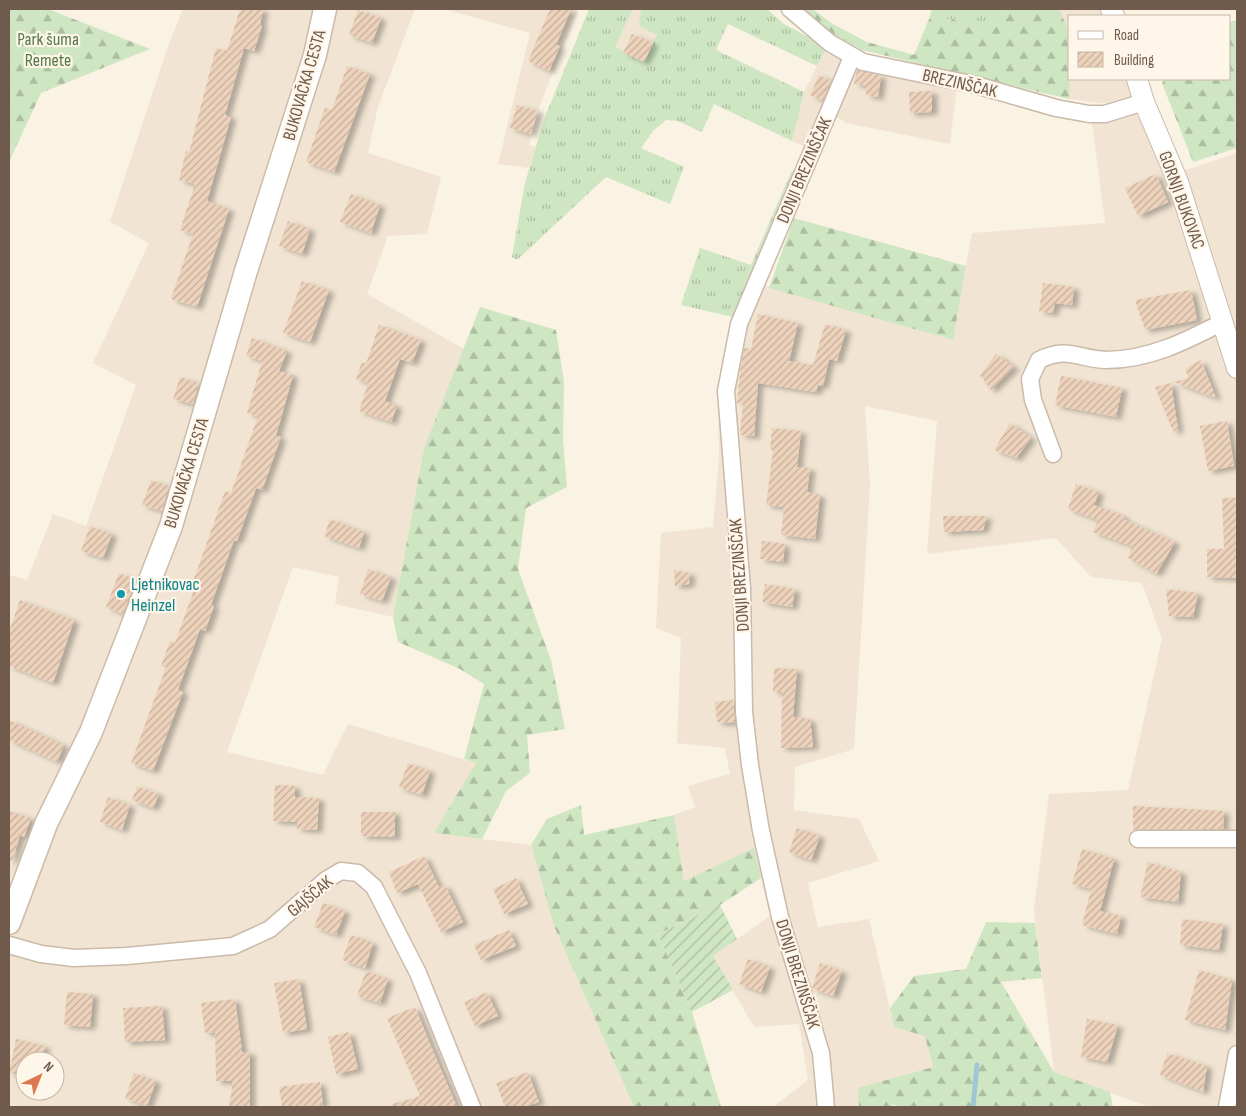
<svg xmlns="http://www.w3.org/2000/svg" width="1246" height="1116" viewBox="0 0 1246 1116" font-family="'Sofia Sans Condensed',sans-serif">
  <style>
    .residential { fill: #f1e4d2; fill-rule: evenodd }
    .grass { fill: url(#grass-tufts) }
    .forest { fill: url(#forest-firs) }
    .garden { fill: url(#garden-furrows) }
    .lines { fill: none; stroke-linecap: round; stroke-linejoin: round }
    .stream { stroke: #a0c8d3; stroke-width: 5 }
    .building { fill: url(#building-hatch); filter: url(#shadow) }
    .minor-casing { stroke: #cabaaa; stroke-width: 19 }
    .tertiary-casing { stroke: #cabaaa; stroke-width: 22 }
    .secondary-casing { stroke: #cdbba9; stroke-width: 25 }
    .minor { stroke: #fff; stroke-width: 16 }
    .tertiary { stroke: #fff; stroke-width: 20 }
    .secondary { stroke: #fff; stroke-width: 22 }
    .culture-dot { fill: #0f9aa8; stroke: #fef6e8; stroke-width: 2 }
    .labels { text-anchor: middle; stroke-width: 4.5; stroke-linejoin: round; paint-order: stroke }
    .park-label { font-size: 18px; fill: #547a47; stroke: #fef6e8 }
    .street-label { font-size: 18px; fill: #705a4b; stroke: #fef6e8 }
    .culture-label { font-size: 18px; fill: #0d838f; stroke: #fef6e8; text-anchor: start }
  </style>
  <defs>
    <pattern id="grass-tufts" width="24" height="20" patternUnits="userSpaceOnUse" patternTransform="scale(1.25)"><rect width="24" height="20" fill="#cfe6c3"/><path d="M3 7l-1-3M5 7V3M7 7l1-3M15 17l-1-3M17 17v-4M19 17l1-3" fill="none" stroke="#acbda0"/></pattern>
    <pattern id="forest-firs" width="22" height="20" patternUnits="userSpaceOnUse" patternTransform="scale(1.25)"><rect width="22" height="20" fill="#cfe6c3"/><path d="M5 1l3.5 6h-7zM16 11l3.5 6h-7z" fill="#acbda0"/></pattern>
    <pattern id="garden-furrows" width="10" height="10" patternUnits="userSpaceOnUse" patternTransform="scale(1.25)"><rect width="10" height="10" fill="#cfe6c3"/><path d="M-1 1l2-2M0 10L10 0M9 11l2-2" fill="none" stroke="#acbda0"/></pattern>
    <pattern id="building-hatch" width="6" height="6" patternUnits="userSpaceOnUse" patternTransform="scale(1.25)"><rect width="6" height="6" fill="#eed3bc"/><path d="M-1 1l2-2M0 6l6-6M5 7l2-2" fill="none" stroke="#c5ae9b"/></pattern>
    <filter id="shadow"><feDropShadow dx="5.5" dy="3" stdDeviation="2.5" flood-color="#0004"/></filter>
  </defs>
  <rect width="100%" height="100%" fill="#faf2e3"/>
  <g class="residential">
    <path d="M183,9H415L378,107L368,153L441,177L427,234L388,236L367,294L464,349L424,448L393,617L335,604L339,577L293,567L227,752L323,775L348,724L476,763L435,833L531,845L554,926L634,1107H9V575L27,580L53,514L86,526L136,385L93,363L149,243L110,222L168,46ZM25,1061H55V1091H25Z"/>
    <path d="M444,9H579L540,105L529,145L536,147L529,168L498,164L530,33Z"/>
    <path d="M628,9H681L634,88L603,72L632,11Z"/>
    <path d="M1022,9H1106L1108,16H1070V79H1127L1133,96L1109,104L1069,99Z"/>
    <path d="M827,47L847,58L804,146L792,141L804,92Z"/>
    <path d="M855,62L957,86L950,144L846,123L833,114Z"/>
    <path d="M1136,113L1168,176L1237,153V1107H1149L1054,1072L1034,909L1049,794L1128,790L1162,639L1142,583L1091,577L1056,538L927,554L937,421L865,406L870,486L854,749L795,767L794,810L859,819L879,861L808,883L818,927L869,919L894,1027L925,1035L933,1067L859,1088V1107H773L808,1080L799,1024L754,1027L713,956L770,916L754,849L684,881L674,815L695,807L688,786L730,774L725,748L677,743L681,638L656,628L661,533L713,527L719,455L718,389L733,317L750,281L952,340L972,233L1105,223L1092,123Z"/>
  </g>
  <g class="grass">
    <path d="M589,9H633L615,47L643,62L657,35L639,26L641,9H767L784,24L827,47L817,66L728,24L716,50L804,92L792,141L714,104L702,132L678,121L666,120L654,130L641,148L684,167L670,204L606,177L517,260L512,257L525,183L545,117Z"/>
    <path d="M932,9H1004L990,25L973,29L952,19H929Z"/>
    <path d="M792,170L797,172L733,317L681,305L700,248L751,265Z"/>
  </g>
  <g class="forest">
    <path d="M9,9H48L150,49L41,93L9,162Z"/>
    <path d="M802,9H813L831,23L867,42L914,55L929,19H952L973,29L990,25L1004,9H1059L1070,34L1069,99L862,50L826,30Z"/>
    <path d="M1237,20V148L1193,162L1162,83L1165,79H1230V22Z"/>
    <path d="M794,218L966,266L953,340L769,288Z"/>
    <path d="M480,307L556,330L564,382L563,441L567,487L526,508L518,569L551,660L565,729L527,735L530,773L506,791L482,839L434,833L476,763L464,759L484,684L460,669L398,642L393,617L424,448Z"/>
    <path d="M581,805L584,835L674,815L684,881L754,848L761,878L720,905L658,934L692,1012L721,1107H634L554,926L531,845L547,819Z"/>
    <path d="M986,922L1035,923L1042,978L1001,982L1054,1072L1110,1092L1113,1107H898L893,1104L891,1107H859L858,1088L933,1067L925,1036L894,1027L890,1008L914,976L966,969Z"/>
  </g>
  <path class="garden" d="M720,905L737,939L713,956L733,990L692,1012L658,934Z"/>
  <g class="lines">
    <path class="stream" d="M973,1107L977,1065"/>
  </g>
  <g class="building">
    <path d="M240,9H263L260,25L262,26L254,51L244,48L225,115L231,117L207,201L229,209L197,307L171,299L193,234L180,230L195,184L179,180L186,151L189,152L216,48L227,51Z"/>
    <path d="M550,9H571L556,45L560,46L549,71L528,61Z"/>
    <path d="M358,10L381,18L372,43L349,35Z"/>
    <path d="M632,34L653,43L644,62L623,53Z"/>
    <path d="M347,66L370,74L334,172L306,162L325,108L332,110Z"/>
    <path d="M857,70L881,76L878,97L866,95L867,86L854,84Z"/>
    <path d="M819,75L831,81L823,101L810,95Z"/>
    <path d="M932,91V112L910,113L909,92Z"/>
    <path d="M517,105L538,111L531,134L510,128Z"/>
    <path d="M1156,174L1168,202L1138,216L1125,188Z"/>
    <path d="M351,194L380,205L371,233L340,222Z"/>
    <path d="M288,221L310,229L302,254L279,246Z"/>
    <path d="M302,281L329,290L310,342L283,333Z"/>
    <path d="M1043,283L1074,287L1072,305L1055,303L1053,313L1039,311Z"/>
    <path d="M1191,290L1197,320L1145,330L1135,300Z"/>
    <path d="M758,314L798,323L789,361L813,365L825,324L846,330L837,361L829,359L823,386L818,385L816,392L758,383L754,436L740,435L743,403H737L740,371L744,348L751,349Z"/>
    <path d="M379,325L421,340L412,363L400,359L385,401L397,406L391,422L359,411L368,383L356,379L362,362L366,364Z"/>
    <path d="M252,338L287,351L279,371L293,375L276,436L281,437L262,490L256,488L237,541L234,540L211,605L214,606L205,631L200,629L178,690L183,692L153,771L131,763L166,667L161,666L170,641L175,643L197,581L194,579L225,491L231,493L258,416L247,413L262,361L246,356Z"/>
    <path d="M996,354L1014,367L991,390L980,375Z"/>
    <path d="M1201,360L1216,398L1174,382L1189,378L1185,369Z"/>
    <path d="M1061,376L1122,388L1116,417L1055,405Z"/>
    <path d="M180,377L199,383L193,404L173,399Z"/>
    <path d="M1171,383L1178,430L1173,431L1155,387Z"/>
    <path d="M1227,421L1234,466L1208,471L1200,426Z"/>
    <path d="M1010,423L1031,438L1016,458L994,450Z"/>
    <path d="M772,428L801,431L797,467L810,468L807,492L820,495L815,539L781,535L784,507L766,505L773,450H770Z"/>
    <path d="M151,480L169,486L162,511L142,505Z"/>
    <path d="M1076,484L1099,492L1094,505L1124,516L1123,519L1175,542L1156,574L1128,558L1132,546L1093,532L1098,520L1068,509Z"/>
    <path d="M1222,498H1237V578L1207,577V549H1224Z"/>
    <path d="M943,516H987L983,530L944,532Z"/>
    <path d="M330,519L364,532L359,548L324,536Z"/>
    <path d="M90,526L112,534L103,558L81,551Z"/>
    <path d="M762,541L785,544L783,562L760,559Z"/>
    <path d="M368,569L391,577L382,601L360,594Z"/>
    <path d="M674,570L690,573L689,584L675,586Z"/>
    <path d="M119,573L136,580L123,614L106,607Z"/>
    <path d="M765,584L795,589L792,607L762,602Z"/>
    <path d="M1166,589L1198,593L1193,617L1169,616Z"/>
    <path d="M20,600L74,620L53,683L9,666V632Z"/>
    <path d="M774,668L797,669L793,717L810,719L813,747L781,748L782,692H773Z"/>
    <path d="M733,700L735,723L717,722L715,702Z"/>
    <path d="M9,720L64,745L57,762L9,740Z"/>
    <path d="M408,763L430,771L422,795L399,787Z"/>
    <path d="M275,785L295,786V797L319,798L317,830L297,829V822L273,821Z"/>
    <path d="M137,786L159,794L153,808L132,800Z"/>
    <path d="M108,797L130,805L122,830L100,822Z"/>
    <path d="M1133,806L1224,811L1223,829L1133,830Z"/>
    <path d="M9,811L31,818L24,837L20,835L12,861H9Z"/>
    <path d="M361,812H395V837L361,836Z"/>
    <path d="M797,828L820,836L811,860L789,852Z"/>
    <path d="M1082,849L1114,859L1100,911L1121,916L1117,934L1082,925L1091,889L1072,884Z"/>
    <path d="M424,856L439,887L445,885L463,922L441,932L418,884L397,893L389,872Z"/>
    <path d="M1148,862L1181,872L1178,902L1140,897Z"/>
    <path d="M516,878L528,904L504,914L493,889Z"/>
    <path d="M323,903L345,911L336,935L314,927Z"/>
    <path d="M1182,919L1223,924L1219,950L1180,945Z"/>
    <path d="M509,930L516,946L481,960L474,945Z"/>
    <path d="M351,935L373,943L365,968L342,960Z"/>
    <path d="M748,959L770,967L761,992L739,984Z"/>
    <path d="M820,963L842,971L833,996L812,988Z"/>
    <path d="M1199,970L1232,980L1225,1030L1185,1020Z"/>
    <path d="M366,971L388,979L380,1003L357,996Z"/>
    <path d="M299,979L307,1029L283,1033L274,983Z"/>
    <path d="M67,992L93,994L90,1027L64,1025Z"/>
    <path d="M487,992L498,1016L475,1026L464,1002Z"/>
    <path d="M235,999L242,1052H250V1107H229L233,1081H216L215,1032L205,1033L201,1003Z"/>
    <path d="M162,1006L165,1040L125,1042L123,1008Z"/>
    <path d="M415,1007L441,1070L457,1107H393L392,1104L420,1096L387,1018Z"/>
    <path d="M1087,1019L1118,1025L1107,1062L1081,1057Z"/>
    <path d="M349,1032L358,1069L336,1074L328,1037Z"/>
    <path d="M16,1039L45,1046L42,1061H25V1077L9,1073Z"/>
    <path d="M1167,1053L1207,1066L1203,1092L1160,1075Z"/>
    <path d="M528,1072L539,1102L524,1107H505L496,1083Z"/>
    <path d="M134,1073L156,1081L147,1106L125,1098Z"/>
    <path d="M320,1082L323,1105L282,1107L279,1087Z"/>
  </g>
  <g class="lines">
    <g class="minor-casing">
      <g id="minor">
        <path d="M790,9L830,43L863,62L976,85L1056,108L1089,114H1105L1144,102"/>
        <path d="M1053,454L1033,400L1030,379L1039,360C1068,346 1078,359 1106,360C1149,360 1186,341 1223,322"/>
        <path d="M1138,839H1237"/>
        <path d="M9,945L41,954L74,958L127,956L233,946L270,929L326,880L341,871L358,873L374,887L418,973L472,1107"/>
        <path d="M826,1107L821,1053L780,917L761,831L750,765L744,712L742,589L726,391L739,324L852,57"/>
        <path d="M1227,1107L1237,1054"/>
      </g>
    </g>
    <g class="tertiary-casing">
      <g id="tertiary">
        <path d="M1111,9L1114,16"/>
        <path d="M1137,79L1144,102L1178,182L1237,368"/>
      </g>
    </g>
    <g class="secondary-casing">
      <path id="secondary" d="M9,923L46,824L91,732L171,526L246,271L315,55L325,9"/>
    </g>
    <use href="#minor" class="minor"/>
    <use href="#tertiary" class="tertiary"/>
    <use href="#secondary" class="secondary"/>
  </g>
  <circle class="culture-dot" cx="121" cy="594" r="5"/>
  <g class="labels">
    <g class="park-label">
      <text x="48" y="45">Park šuma<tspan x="48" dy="21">Remete</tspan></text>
    </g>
    <g class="street-label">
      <text transform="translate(960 83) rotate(13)" y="6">BREZINŠČAK</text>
      <text transform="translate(304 85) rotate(-74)" y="6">BUKOVAČKA CESTA</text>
      <text transform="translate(804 170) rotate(-67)" y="6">DONJI BREZINŠČAK</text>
      <text transform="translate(1182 200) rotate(70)" y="6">GORNJI BUKOVAC</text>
      <text transform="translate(186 473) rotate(-73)" y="6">BUKOVAČKA CESTA</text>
      <text transform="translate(739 575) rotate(-94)" y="6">DONJI BREZINŠČAK</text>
      <text transform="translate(310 896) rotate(-40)" y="6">GAJŠČAK</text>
      <text transform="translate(798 974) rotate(73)" y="6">DONJI BREZINŠČAK</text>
    </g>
    <g class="culture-label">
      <text x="131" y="590">Ljetnikovac<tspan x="131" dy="21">Heinzel</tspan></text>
    </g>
  </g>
  <rect width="1246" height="1116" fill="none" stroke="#705a4b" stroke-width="20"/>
  <rect x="1068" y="15" width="162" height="65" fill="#fef6e8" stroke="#c5b8a9"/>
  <rect x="1078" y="31" width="25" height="8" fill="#ffffff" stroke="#c5b8a9"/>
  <text x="1114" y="40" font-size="15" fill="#705a4b">Road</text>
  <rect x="1078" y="52" width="25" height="15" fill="url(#building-hatch)" stroke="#c5b8a9"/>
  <text x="1114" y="65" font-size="15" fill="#705a4b">Building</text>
  <g transform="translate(40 1076) rotate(43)"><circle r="24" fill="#fef6e8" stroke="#c5b8a9"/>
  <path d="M0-4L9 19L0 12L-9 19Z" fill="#dc7750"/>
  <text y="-8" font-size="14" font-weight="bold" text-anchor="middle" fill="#705a4b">N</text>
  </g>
</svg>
